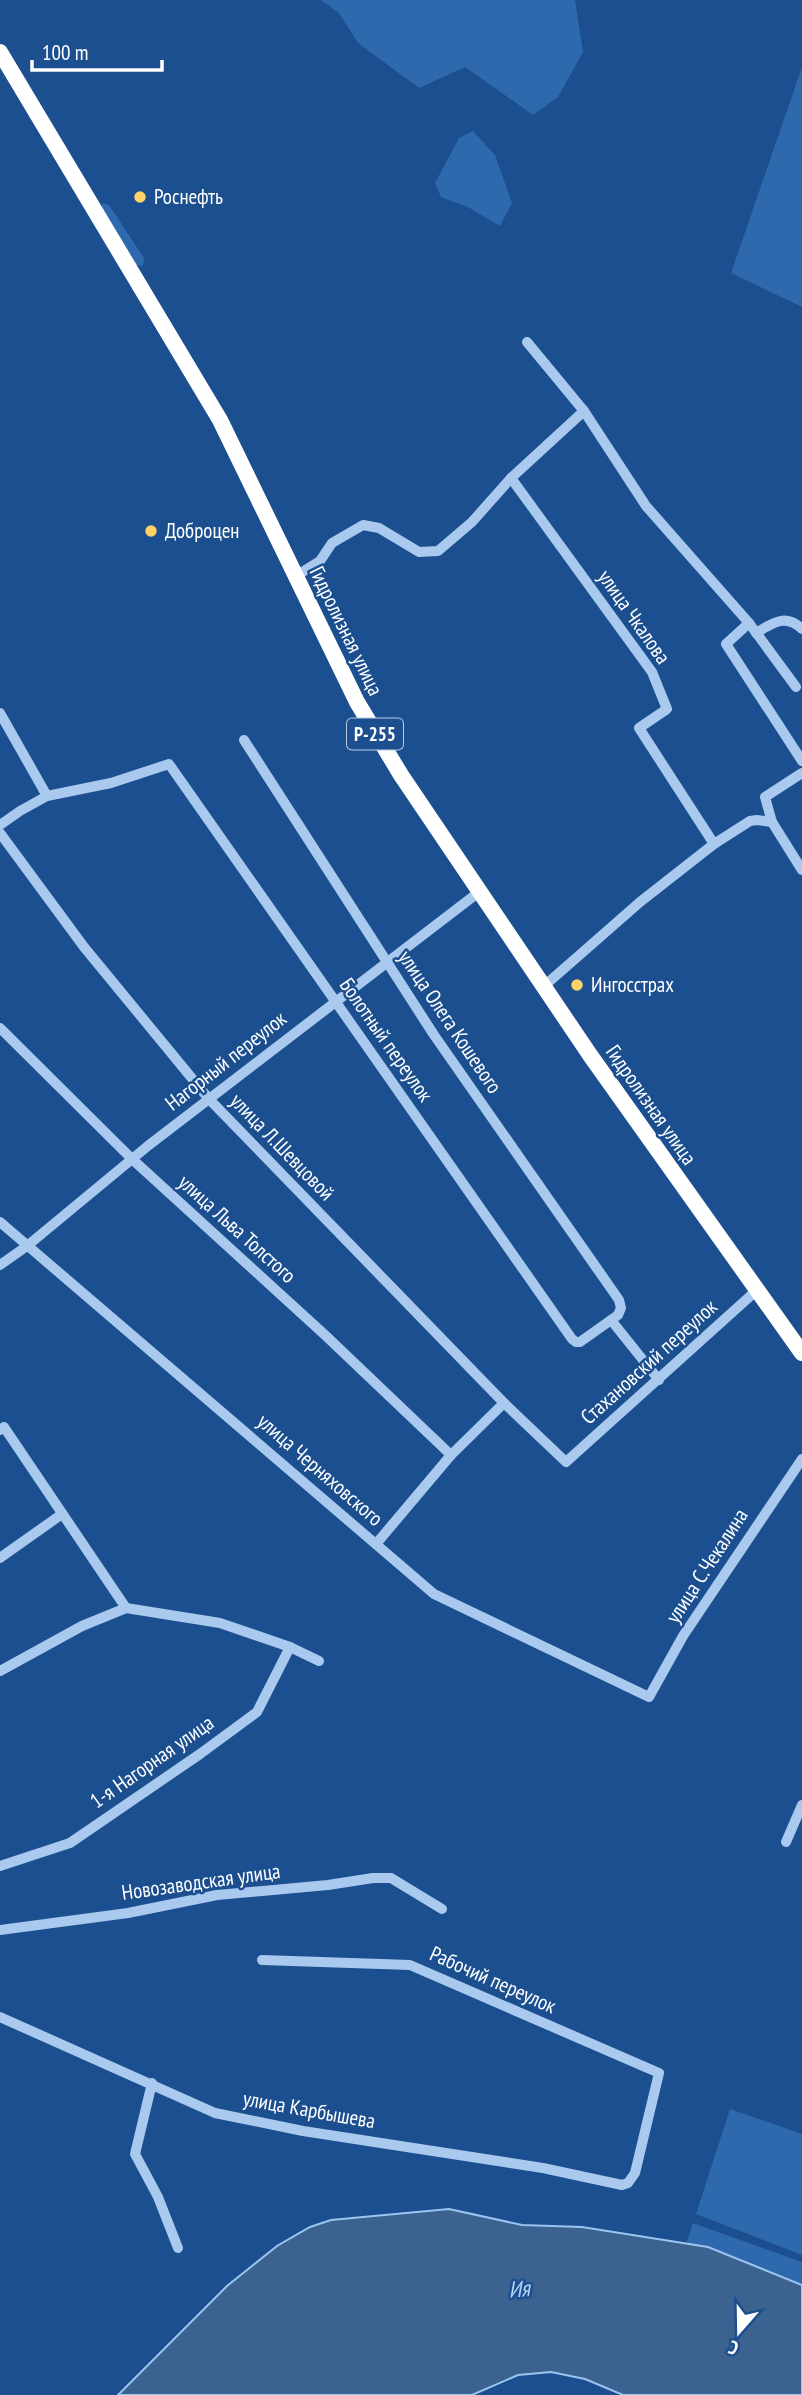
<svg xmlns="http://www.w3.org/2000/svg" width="802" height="2395" viewBox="0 0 802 2395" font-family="'PT Sans Narrow',sans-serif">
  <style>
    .green { fill: #2e69ad }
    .water { fill: #3c6290; stroke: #9cc4f0; stroke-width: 2 }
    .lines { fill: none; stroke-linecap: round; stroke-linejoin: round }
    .minor { stroke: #a9c9ee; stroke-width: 10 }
    .highway { stroke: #fff; stroke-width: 16 }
    .poi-dot { fill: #ffd166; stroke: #1b4f8f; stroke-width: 2.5 }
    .labels { text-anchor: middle; stroke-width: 5; stroke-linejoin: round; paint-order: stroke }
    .shield { fill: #1b4f8f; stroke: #bbcadd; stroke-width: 2 }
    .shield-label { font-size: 19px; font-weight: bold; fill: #fff }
    .poi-label { font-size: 21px; fill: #fff; stroke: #1b4f8f; text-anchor: start }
    .street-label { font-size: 21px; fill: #fff; stroke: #1b4f8f }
    .water-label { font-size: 23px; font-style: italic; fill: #b5d3f5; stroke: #1b4f8f }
  </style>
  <rect width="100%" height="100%" fill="#1b4f8f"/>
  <g class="green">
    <path d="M321,0H575L583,52L558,97L533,115L465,67L419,88L358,43L339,13Z"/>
    <path d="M802,67V307L731,273Z"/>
    <path d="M473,131L495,155L512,203L500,226L468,207L441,197L435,183L459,138Z"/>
    <path d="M103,203L109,205L144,258L143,266L135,265L100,207Z"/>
    <path d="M730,2109L802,2134V2255L696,2214Z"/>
    <path d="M693,2223L802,2262V2285L708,2247L686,2244Z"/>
  </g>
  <path class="water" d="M449,2209L522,2225L582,2227L708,2247L802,2285V2395H623L585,2379L551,2372L518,2375L472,2395H118L227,2286L277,2246L310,2227L331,2220Z"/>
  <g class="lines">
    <g class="minor">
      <path d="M527,342L584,411"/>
      <path d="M511,478L652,672L667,709L639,728L714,844"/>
      <path d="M296,576L320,561L332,543L363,525L379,528L419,552L438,551L472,522L511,478L584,411L646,506L749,623L796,687"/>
      <path d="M749,623L726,644L802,761"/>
      <path d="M756,633C772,623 786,613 802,629"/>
      <path d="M0,713L47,796"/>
      <path d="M802,773L765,797L772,822L802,870"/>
      <path d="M0,825L20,811L47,796L111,783L169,764L572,1339L576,1342H580L618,1315L621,1308L619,1300L434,1035L244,740"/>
      <path d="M0,833L84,947L209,1099L504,1403L566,1462L757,1290"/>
      <path d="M543,987L640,902L714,844L750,821L757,820L772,822"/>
      <path d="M0,1028L132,1159L325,1335L451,1455"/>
      <path d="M0,1222L434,1594L649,1697L683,1636L802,1459"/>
      <path d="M0,1265L27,1246L149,1145L479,892"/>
      <path d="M611,1320L659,1380"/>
      <path d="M0,1430L4,1427L126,1608"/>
      <path d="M376,1544L451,1455L504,1403"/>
      <path d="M0,1558L62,1514"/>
      <path d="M0,1671L82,1626L126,1608L220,1623L290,1647L319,1661"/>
      <path d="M786,1842L802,1805"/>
      <path d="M0,1866L70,1843L200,1754L257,1712L290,1647"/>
      <path d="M0,1930L128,1913L217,1895L328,1885L373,1878H391L442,1909"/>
      <path d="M0,2017L215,2113L303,2131L543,2168L622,2185L628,2183L635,2173L659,2073L410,1965L262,1960"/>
      <path d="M152,2083L135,2154L158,2197L178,2248"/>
    </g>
    <path class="highway" d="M0,52L220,420L357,702L401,775L590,1055L802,1353"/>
  </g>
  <g class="poi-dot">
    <circle cx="140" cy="197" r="7"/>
    <circle cx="151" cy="531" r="7"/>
    <circle cx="577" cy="985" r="7"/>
  </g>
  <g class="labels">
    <rect class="shield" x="347" y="718.5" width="56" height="31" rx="5"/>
    <g class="shield-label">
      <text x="375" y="741">Р-255</text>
    </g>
    <g class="poi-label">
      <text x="154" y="204">Роснефть</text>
      <text x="165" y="538">Доброцен</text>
      <text x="591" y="992">Ингосстрах</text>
    </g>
    <g class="street-label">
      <text transform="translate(634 617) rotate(55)" y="7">улица Чкалова</text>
      <text transform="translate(346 631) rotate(64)" y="7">Гидролизная улица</text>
      <text transform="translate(450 1022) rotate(56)" y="7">улица Олега Кошевого</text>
      <text transform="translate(386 1040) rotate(55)" y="7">Болотный переулок</text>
      <text transform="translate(226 1061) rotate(-38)" y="7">Нагорный переулок</text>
      <text transform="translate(651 1105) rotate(55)" y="7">Гидролизная улица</text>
      <text transform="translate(282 1147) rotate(46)" y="7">улица Л.Шевцовой</text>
      <text transform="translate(237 1229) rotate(42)" y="7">улица Льва Толстого</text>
      <text transform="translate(649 1362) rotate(-42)" y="7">Стахановский переулок</text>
      <text transform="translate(320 1470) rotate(41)" y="7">улица Черняховского</text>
      <text transform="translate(707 1566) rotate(-57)" y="7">улица С.Чекалина</text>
      <text transform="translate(152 1762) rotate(-35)" y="7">1-я Нагорная улица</text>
      <text transform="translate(201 1882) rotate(-8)" y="7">Новозаводская улица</text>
      <text transform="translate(493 1980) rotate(24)" y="7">Рабочий переулок</text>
      <text transform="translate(309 2110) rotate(10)" y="7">улица Карбышева</text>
    </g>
    <g class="water-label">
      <text transform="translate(519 2289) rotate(-4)" y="8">Ия</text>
    </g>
  </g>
  <g transform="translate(739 2332) rotate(200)" stroke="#1b4f8f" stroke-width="5" paint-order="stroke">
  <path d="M0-5L12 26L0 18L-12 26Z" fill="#ffffff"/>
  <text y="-10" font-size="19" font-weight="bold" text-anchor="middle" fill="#ffffff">С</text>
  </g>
  <path d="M32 60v10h130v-10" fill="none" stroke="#ffffff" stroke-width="3.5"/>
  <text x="42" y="60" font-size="21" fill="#ffffff" stroke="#1b4f8f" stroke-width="5" paint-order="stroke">100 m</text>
</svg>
